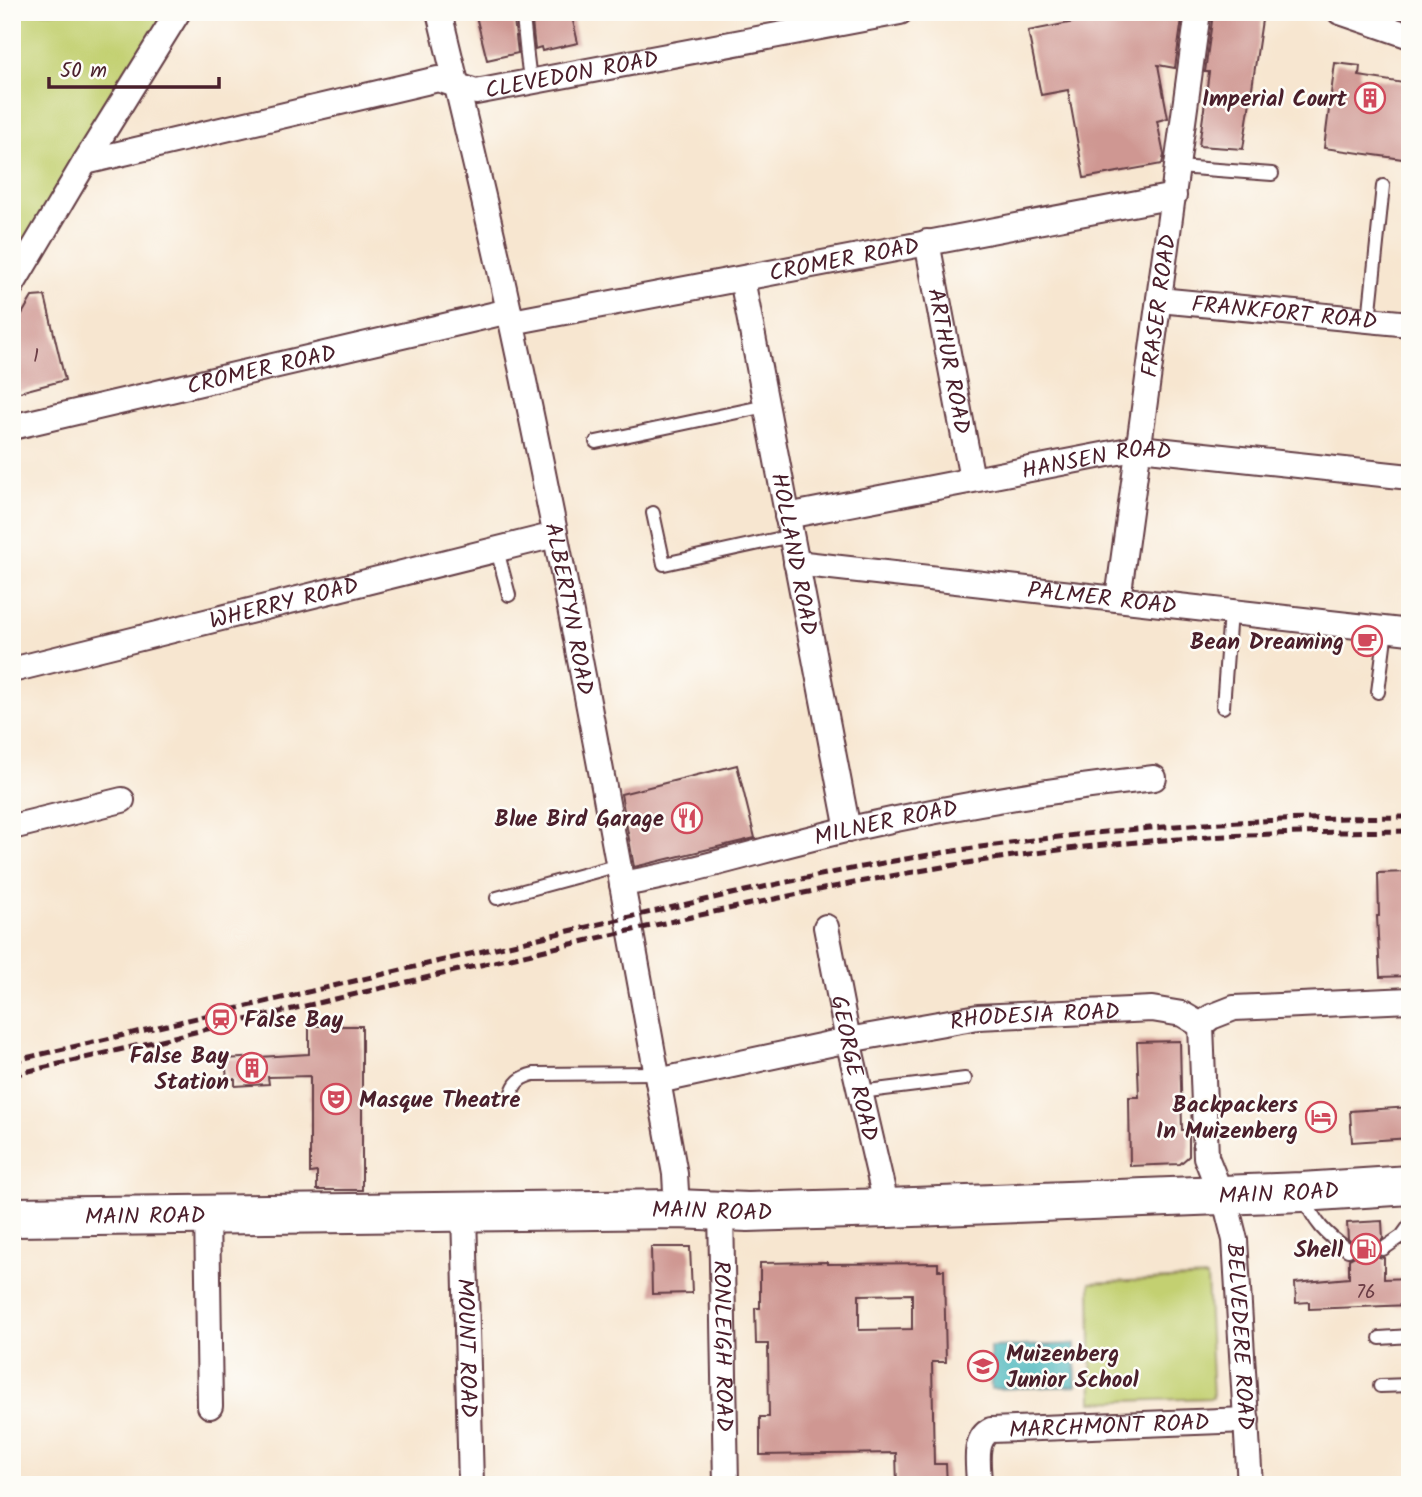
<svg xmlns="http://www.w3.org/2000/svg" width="1422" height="1497" viewBox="0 0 1422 1497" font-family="Kalam,sans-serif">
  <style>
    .green { fill: #c3d071; stroke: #86784e; stroke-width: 2 }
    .water { fill: #43b3b9; stroke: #466972; stroke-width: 2 }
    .building { fill: #cf9792; fill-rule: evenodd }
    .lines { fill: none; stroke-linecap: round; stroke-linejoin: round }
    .lane-casing { stroke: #643d44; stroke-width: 16 }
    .street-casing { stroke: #643d44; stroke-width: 28 }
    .primary-casing { stroke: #643d44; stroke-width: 42 }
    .lane { stroke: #fff; stroke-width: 12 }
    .street { stroke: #fff; stroke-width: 24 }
    .primary { stroke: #fff; stroke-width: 38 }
    .rail { stroke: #4a1f2b; stroke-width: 5; stroke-dasharray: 10 5; stroke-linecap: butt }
    .labels { text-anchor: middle; stroke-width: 5; stroke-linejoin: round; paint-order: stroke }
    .number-label { font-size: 19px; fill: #6b3d45 }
    .street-label { font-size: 23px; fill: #4a1f2b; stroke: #fdfcf7 }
    .poi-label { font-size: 23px; font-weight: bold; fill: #4a1f2b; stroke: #fdfcf7; text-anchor: end }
  </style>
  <rect width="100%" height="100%" fill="#fdfcf7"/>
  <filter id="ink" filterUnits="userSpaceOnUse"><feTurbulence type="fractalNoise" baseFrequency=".0143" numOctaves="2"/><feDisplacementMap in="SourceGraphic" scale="14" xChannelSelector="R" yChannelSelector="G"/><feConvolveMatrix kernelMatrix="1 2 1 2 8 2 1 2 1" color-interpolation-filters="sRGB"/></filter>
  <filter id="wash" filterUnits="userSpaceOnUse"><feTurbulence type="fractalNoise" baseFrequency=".00686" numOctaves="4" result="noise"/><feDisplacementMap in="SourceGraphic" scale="28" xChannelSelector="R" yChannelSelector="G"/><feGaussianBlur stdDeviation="1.57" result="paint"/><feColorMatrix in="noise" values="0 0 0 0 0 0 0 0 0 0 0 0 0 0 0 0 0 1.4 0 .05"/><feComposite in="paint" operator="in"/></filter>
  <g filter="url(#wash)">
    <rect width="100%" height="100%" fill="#f7e6d0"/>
    <g class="green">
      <path d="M12,12H178L12,285Z"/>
      <path d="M1207,1277L1213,1398L1092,1402L1090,1283Z"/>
    </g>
    <path class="water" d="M1075,1344L1076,1386L991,1389L990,1347Z"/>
    <g id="blocks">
      <g class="building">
        <path d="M475,12H513L518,53L487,60Z"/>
        <path d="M531,12H571L578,43L542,51L541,47L535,49Z"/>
        <path d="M1125,12H1183L1175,68L1158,65L1168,118L1157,121L1164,155L1162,164L1084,178L1068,90L1041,95L1028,31Z"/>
        <path d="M1213,14L1262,20L1243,149L1199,146L1209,72H1205Z"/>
        <path d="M1335,63L1360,66L1359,76L1410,84L1407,135H1410V160L1324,148Z"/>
        <path d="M45,296L65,380L12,394V331L32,297Z"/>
        <path d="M737,765L755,838L634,867L621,794Z"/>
        <path d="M1410,872V976L1380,977L1377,916H1379L1378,873Z"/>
        <path d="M309,1026H362V1190H317V1172L310,1173V1076L268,1077L269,1084L235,1086V1079H227L225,1059L309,1054Z"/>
        <path d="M1180,1041L1182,1130H1189V1156L1180,1164L1130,1166L1129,1097H1139L1137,1042Z"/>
        <path d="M1410,1107V1138L1352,1142L1350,1111Z"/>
        <path d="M1382,1221L1383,1239L1375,1245L1374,1250L1379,1257L1384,1258V1279L1410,1278V1305L1309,1309V1302L1296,1303L1295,1283L1349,1278V1259L1355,1256L1357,1250L1356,1246L1348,1239L1347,1223Z"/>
        <path d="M651,1247H690L692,1293L652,1294Z"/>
        <path d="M827,1262V1264L938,1263V1270H944L946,1362H932L934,1464H946L947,1485H897L896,1453L760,1455V1417H769L768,1344H756L755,1308H760V1263ZM912,1294V1329L859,1330V1295Z"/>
      </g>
    </g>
  </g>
  <g filter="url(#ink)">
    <use href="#blocks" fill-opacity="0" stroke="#643d44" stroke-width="2"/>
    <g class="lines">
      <g class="lane-casing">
        <g id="lane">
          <path d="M522,12C526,36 526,59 531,83"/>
          <path d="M1178,167L1272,174"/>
          <path d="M1369,320L1383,186"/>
          <path d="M596,442L766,406"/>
          <path d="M653,513L664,564L791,536"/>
          <path d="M497,550L509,595"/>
          <path d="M1378,692L1386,629"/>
          <path d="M1223,707L1230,612"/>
          <path d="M497,898L619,865"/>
          <path d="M860,1092L965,1079"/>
          <path d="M511,1096C514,1082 521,1077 534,1074L657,1073"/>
          <path d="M1303,1196C1315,1223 1324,1233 1348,1250"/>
          <path d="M1383,1249L1402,1236L1410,1225"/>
          <path d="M1380,1338L1410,1336"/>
          <path d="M1380,1386L1410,1385"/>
        </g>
      </g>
      <g class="street-casing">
        <g id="street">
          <path id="s1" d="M439,12C464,116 490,221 512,325C573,607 623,890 675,1174L677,1209"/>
          <path d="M1340,12L1410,36"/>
          <path id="s2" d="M85,162L438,79L476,92L900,12"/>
          <path id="s3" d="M927,242L972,479"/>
          <path id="s4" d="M742,279L848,830"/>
          <path d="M12,285L85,162L178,12"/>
          <path id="s5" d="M1159,300L1410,324"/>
          <path id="s6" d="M512,322L1174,196"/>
          <path id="s7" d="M12,427L509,311"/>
          <path id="s8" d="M787,516L1139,448L1410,477"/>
          <path id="s9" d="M796,563L1410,632"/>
          <path id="s10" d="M1118,599L1198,12"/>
          <path id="s11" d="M12,670L555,535"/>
          <path d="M12,827L122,800"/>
          <path id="s12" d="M622,884C699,871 774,846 850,829C952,806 1049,790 1154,778"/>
          <path id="s13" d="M826,927L848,1040L887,1208"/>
          <path id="s14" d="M1201,1025L1206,1157L1228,1212L1235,1240L1250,1485"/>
          <path d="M1201,1025L1211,1017L1234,1008L1410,1000"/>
          <path id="s15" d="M658,1081L848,1040L978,1017L1152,1009L1182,1014L1201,1025"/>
          <path id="s16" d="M721,1210L726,1485"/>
          <path id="s17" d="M464,1212L471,1485"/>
          <path d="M207,1213L210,1406"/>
          <path id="s18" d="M979,1485C979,1467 972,1439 991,1430L1247,1420"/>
        </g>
      </g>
      <g class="primary-casing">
        <g id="primary">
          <path id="s19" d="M12,1217L677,1209L748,1212L887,1208L1302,1192L1410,1185"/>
        </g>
      </g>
      <use href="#lane" class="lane"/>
      <use href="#street" class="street"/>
      <use href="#primary" class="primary"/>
      <g class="rail">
        <path d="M12,1061C198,1018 383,974 569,931C718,897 866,861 1018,842C1147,825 1279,818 1410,817"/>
        <path d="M12,1075C200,1031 388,986 576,943C739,906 901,869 1067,849C1181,836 1295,832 1410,831"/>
      </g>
    </g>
  </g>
  <defs>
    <g id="building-ring" transform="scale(1.575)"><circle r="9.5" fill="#fdfcf7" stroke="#d1495b" stroke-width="1.5"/><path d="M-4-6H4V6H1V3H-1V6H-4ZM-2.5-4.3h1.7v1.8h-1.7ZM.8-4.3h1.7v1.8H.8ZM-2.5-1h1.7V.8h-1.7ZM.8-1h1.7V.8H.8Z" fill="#d1495b"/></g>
    <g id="cafe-ring" transform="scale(1.575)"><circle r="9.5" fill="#fdfcf7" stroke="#d1495b" stroke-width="1.5"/><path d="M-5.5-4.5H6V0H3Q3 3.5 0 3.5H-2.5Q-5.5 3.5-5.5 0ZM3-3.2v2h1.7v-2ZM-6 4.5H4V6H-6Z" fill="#d1495b"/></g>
    <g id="restaurant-ring" transform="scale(1.575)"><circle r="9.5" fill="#fdfcf7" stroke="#d1495b" stroke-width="1.5"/><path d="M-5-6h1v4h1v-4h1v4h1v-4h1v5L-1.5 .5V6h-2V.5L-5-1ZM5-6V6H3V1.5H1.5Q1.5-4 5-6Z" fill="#d1495b"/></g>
    <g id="station-ring" transform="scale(1.575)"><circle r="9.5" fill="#fdfcf7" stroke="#d1495b" stroke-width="1.5"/><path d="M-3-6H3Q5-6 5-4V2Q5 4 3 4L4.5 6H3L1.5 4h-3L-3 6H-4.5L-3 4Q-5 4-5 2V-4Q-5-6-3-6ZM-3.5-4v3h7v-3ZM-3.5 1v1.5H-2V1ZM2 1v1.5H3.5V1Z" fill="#d1495b"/></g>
    <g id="theatre-ring" transform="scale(1.575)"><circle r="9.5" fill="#fdfcf7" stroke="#d1495b" stroke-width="1.5"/><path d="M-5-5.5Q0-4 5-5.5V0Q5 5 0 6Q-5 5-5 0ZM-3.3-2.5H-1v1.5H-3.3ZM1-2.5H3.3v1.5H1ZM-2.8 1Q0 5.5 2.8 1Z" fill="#d1495b"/></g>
    <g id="hotel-ring" transform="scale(1.575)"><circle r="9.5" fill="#fdfcf7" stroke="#d1495b" stroke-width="1.5"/><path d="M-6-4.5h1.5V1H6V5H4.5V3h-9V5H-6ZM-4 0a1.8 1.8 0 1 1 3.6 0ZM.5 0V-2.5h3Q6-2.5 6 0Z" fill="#d1495b"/></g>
    <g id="fuel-ring" transform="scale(1.575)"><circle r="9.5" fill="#fdfcf7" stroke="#d1495b" stroke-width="1.5"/><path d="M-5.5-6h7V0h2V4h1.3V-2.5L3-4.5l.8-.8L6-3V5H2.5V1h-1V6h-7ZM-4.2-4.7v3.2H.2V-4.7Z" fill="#d1495b"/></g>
    <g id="school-ring" transform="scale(1.575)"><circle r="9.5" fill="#fdfcf7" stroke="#d1495b" stroke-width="1.5"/><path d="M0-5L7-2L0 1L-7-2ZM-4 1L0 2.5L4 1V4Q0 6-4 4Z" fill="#d1495b"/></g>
  </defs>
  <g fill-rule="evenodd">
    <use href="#building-ring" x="1370" y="98"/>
    <use href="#cafe-ring" x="1367" y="641"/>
    <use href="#restaurant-ring" x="687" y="818"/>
    <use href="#station-ring" x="221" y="1019"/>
    <use href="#building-ring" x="252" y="1068"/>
    <use href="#theatre-ring" x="336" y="1099"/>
    <use href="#hotel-ring" x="1321" y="1117"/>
    <use href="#fuel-ring" x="1366" y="1249"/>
    <use href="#school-ring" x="983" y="1366"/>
  </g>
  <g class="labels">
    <g class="number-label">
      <text x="36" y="362">1</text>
      <text x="1366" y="1298">76</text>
    </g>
    <g class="street-label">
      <text dy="8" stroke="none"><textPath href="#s2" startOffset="500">CLEVEDON ROAD</textPath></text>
      <text dy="8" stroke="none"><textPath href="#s6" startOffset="338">CROMER ROAD</textPath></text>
      <text dy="8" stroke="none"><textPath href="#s10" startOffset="296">FRASER ROAD</textPath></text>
      <text dy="8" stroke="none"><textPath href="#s5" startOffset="126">FRANKFORT ROAD</textPath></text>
      <text dy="8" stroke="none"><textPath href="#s3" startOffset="121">ARTHUR ROAD</textPath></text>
      <text dy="8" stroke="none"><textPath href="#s7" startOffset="256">CROMER ROAD</textPath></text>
      <text dy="8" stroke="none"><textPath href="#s8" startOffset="315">HANSEN ROAD</textPath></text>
      <text dy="8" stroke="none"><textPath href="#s4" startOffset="280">HOLLAND ROAD</textPath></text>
      <text dy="8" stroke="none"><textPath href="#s9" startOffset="308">PALMER ROAD</textPath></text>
      <text dy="8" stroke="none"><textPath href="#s11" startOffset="280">WHERRY ROAD</textPath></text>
      <text dy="8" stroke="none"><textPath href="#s1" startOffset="611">ALBERTYN ROAD</textPath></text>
      <text dy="8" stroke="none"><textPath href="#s12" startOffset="271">MILNER ROAD</textPath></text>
      <text dy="8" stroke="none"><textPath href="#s15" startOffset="383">RHODESIA ROAD</textPath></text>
      <text dy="8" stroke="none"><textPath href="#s13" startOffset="144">GEORGE ROAD</textPath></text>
      <text dy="8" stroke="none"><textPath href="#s19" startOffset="1267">MAIN ROAD</textPath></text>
      <text dy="8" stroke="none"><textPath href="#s19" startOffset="700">MAIN ROAD</textPath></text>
      <text dy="8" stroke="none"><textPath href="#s19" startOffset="133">MAIN ROAD</textPath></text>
      <text dy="8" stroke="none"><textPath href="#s14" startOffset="317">BELVEDERE ROAD</textPath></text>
      <text dy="8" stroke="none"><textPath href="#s16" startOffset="136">RONLEIGH ROAD</textPath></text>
      <text dy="8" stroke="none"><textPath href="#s17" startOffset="136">MOUNT ROAD</textPath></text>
      <text dy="8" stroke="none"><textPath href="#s18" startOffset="178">MARCHMONT ROAD</textPath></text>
    </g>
    <g class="poi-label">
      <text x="1347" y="106">Imperial Court</text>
      <text x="1344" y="649">Bean Dreaming</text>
      <text x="664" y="826">Blue Bird Garage</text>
      <text x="244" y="1027" text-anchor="start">False Bay</text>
      <text x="229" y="1063">False Bay<tspan x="229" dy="26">Station</tspan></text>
      <text x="359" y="1107" text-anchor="start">Masque Theatre</text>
      <text x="1298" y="1112">Backpackers<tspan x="1298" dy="26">In Muizenberg</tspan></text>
      <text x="1343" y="1257">Shell</text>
      <text x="1006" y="1361" text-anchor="start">Muizenberg<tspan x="1006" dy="26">Junior School</tspan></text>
    </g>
  </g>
  <rect width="1422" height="1497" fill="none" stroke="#fdfcf7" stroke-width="42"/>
  <path d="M49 77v10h170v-10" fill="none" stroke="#4a1f2b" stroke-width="3.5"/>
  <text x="60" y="77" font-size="21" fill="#4a1f2b" stroke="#fdfcf7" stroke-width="5" paint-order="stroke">50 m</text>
</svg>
